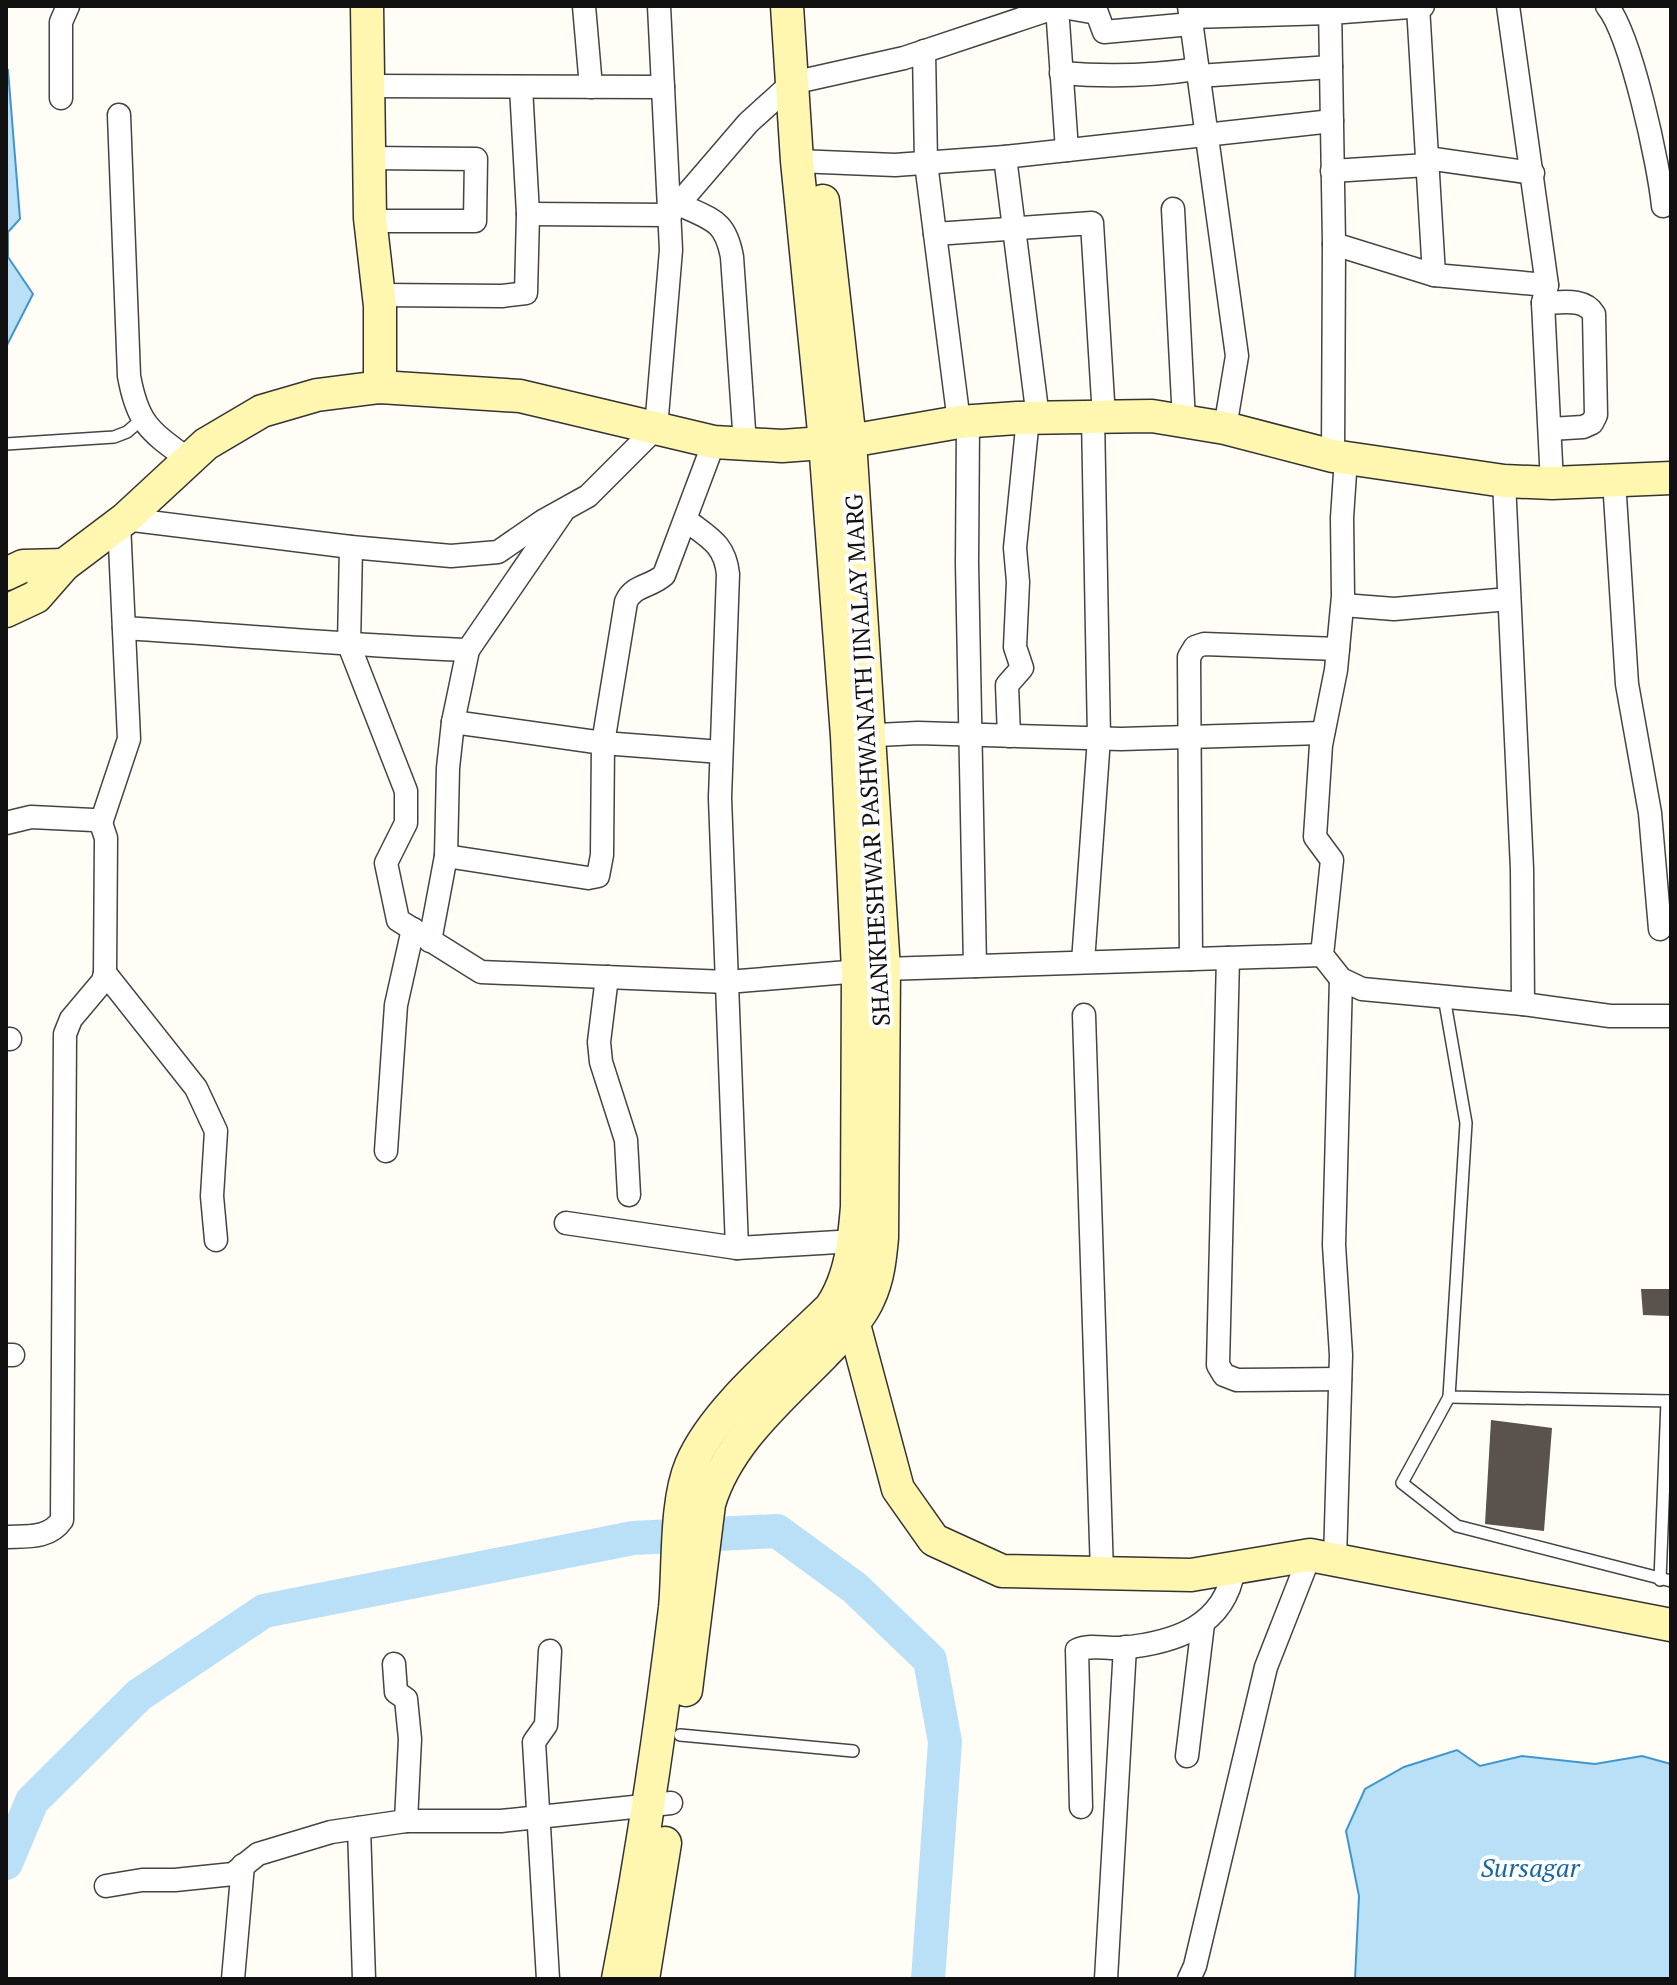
<svg xmlns="http://www.w3.org/2000/svg" width="1677" height="1985" viewBox="0 0 1677 1985" font-family="'PT Serif',serif">
  <style>
    .water { fill: #b9e0f7; stroke: #3f96cf; stroke-width: 2 }
    .lines { fill: none; stroke-linecap: round; stroke-linejoin: round }
    .river { stroke: #b9e0f7; stroke-width: 34 }
    .building { fill: #5a524d }
    .lane-casing { stroke: #444; stroke-width: 14 }
    .street-casing { stroke: #444; stroke-width: 25 }
    .secondary-casing { stroke: #333; stroke-width: 35 }
    .lane { stroke: #fff; stroke-width: 11 }
    .street { stroke: #fff; stroke-width: 22 }
    .secondary { stroke: #fff6b0; stroke-width: 32 }
    .labels { text-anchor: middle; stroke-width: 8; stroke-linejoin: round; paint-order: stroke }
    .street-label { font-size: 24px; fill: #111; stroke: #fff }
    .water-label { font-size: 26px; font-style: italic; fill: #1768a6; stroke: #fff }
  </style>
  <rect width="100%" height="100%" fill="#fffdf5"/>
  <g class="water">
    <path d="M6,69L8,70L20,219L8,232V257L33,294L6,347Z"/>
    <path d="M1457,1750L1480,1766L1522,1756L1595,1764L1642,1756L1671,1764V1979H1355L1359,1896L1346,1831L1365,1789L1404,1767Z"/>
  </g>
  <g class="lines">
    <path class="river" d="M6,1863L32,1801L139,1695L264,1611L633,1538L777,1531L855,1588L930,1660L945,1742L928,1979"/>
  </g>
  <g class="building">
    <path d="M1641,1289H1671V1316L1643,1315Z"/>
    <path d="M1491,1420L1552,1428L1544,1531L1485,1524Z"/>
  </g>
  <g class="lines">
    <g class="lane-casing">
      <g id="lane">
        <path d="M6,444L114,437L127,432L141,420"/>
        <path d="M1444,997L1466,1123L1449,1397L1671,1401"/>
        <path d="M1449,1397L1402,1483L1457,1526L1671,1581"/>
        <path d="M1660,1580L1667,1401"/>
        <path d="M680,1735L853,1751"/>
      </g>
    </g>
    <g class="street-casing">
      <g id="street">
        <path d="M584,6L591,87"/>
        <path d="M1057,6L1097,13L1104,32L1191,24"/>
        <path d="M1189,6L1237,356L1225,428"/>
        <path d="M1330,6L1334,244L1333,456"/>
        <path d="M1418,6L1434,275"/>
        <path d="M1508,6L1547,285L1543,303L1552,483"/>
        <path d="M1607,6C1631,35 1659,165 1663,206"/>
        <path d="M1190,17L1330,13L1423,6"/>
        <path d="M924,51L926,163L935,234L1092,223L1104,417"/>
        <path d="M1061,73C1107,77 1151,76 1197,69"/>
        <path d="M1198,76L1331,67"/>
        <path d="M367,86L663,87"/>
        <path d="M61,98V22L68,6"/>
        <path d="M119,115L129,376C138,425 150,431 189,460"/>
        <path d="M1005,157L1038,418"/>
        <path d="M369,158L476,159L475,221H370"/>
        <path d="M1427,158L1533,173"/>
        <path d="M797,161L895,165L1005,157L1332,121"/>
        <path d="M1332,171L1427,165"/>
        <path d="M679,204C711,220 725,219 732,257L745,444"/>
        <path d="M1173,209L1184,421"/>
        <path d="M528,214L669,215L748,123L792,83L904,58L1057,7L1067,150"/>
        <path d="M935,234L959,422"/>
        <path d="M1334,244L1434,275L1547,285"/>
        <path d="M379,295L502,296L526,293L528,214L521,87"/>
        <path d="M1543,303C1560,303 1584,297 1594,314L1596,415L1592,423L1583,427L1550,429"/>
        <path d="M968,422L967,564L975,966"/>
        <path d="M1346,458L1342,518L1343,596L1336,670L1321,745L1315,837L1332,860L1322,955L1341,979L1362,989L1523,1004L1522,869L1504,481"/>
        <path d="M1614,480L1627,684L1650,813L1660,929"/>
        <path d="M125,519L351,547L451,556L498,552L543,521L588,496L656,428L671,250L659,6"/>
        <path d="M686,520C708,537 725,544 728,574L720,798L737,1248"/>
        <path d="M351,547L349,645L406,791V823L386,863L398,920L481,972L727,982L884,969L1322,955"/>
        <path d="M1343,605L1394,609L1509,599"/>
        <path d="M124,628C239,635 353,646 468,650"/>
        <path d="M453,722L603,743L721,752"/>
        <path d="M857,736L918,733L1121,739L1323,733"/>
        <path d="M1009,736L1007,685L1022,668L1015,647L1018,582L1015,548L1028,418"/>
        <path d="M6,823L31,817L93,820L101,823L106,838L105,973L103,981L71,1019L65,1034L62,1520C49,1539 27,1536 6,1537"/>
        <path d="M101,823L129,739L119,523"/>
        <path d="M446,856L588,878L598,876L602,855L603,743L626,602C633,585 651,587 664,575L714,442"/>
        <path d="M430,941L446,856L448,768L453,722L468,650L562,513"/>
        <path d="M1228,958L1218,1365L1224,1375L1237,1380L1340,1379"/>
        <path d="M1191,959L1189,657L1195,647L1204,644L1338,649"/>
        <path d="M1083,962L1099,738L1093,417"/>
        <path d="M105,973L196,1088L216,1131L212,1196L216,1240"/>
        <path d="M607,977L599,1042L601,1062L626,1140L629,1195"/>
        <path d="M1523,1004L1610,1016H1671"/>
        <path d="M1084,1015L1102,1573"/>
        <path d="M6,1039H10"/>
        <path d="M386,1151L396,1005L413,929"/>
        <path d="M566,1223L737,1248L855,1241"/>
        <path d="M6,1355H13"/>
        <path d="M1335,1560L1341,1355L1334,1245L1341,979"/>
        <path d="M394,1664L396,1692L406,1699L410,1739L406,1821"/>
        <path d="M1187,1756L1203,1624"/>
        <path d="M1081,1807L1077,1650C1090,1644 1106,1649 1121,1648C1174,1643 1225,1627 1234,1568"/>
        <path d="M359,1828L364,1979"/>
        <path d="M106,1886L142,1880H175L233,1874L258,1854L331,1832L406,1821H501L671,1803"/>
        <path d="M233,1979L243,1865"/>
        <path d="M548,1979L534,1742L546,1725L550,1651"/>
        <path d="M1106,1979L1125,1647"/>
        <path d="M1189,1979L1195,1966L1266,1667L1310,1555"/>
      </g>
    </g>
    <g class="secondary-casing">
      <g id="secondary">
        <path d="M367,6L370,218L380,306V387"/>
        <path d="M6,574L23,566L64,565"/>
        <path d="M6,611L36,597L64,565L125,519L206,444L262,411L317,395L380,387L520,396L714,442L782,446L850,441L959,422L1017,418L1152,416L1225,428L1333,456L1504,481L1552,483L1671,478"/>
        <path d="M849,1306L898,1489L934,1540L1002,1571L1191,1575L1310,1555L1671,1625"/>
        <path d="M686,1690L709,1504C727,1443 780,1399 823,1355C840,1337 859,1321 869,1298C878,1279 880,1259 882,1238L884,969L850,441L823,201"/>
        <path d="M618,1979C642,1856 660,1733 675,1608C679,1566 675,1503 691,1465C714,1409 788,1350 831,1307C851,1277 854,1242 857,1207L858,971L847,736L825,442L797,161L787,6"/>
        <path d="M643,1979L665,1843"/>
      </g>
    </g>
    <use href="#lane" class="lane"/>
    <use href="#street" class="street"/>
    <use href="#secondary" class="secondary"/>
  </g>
  <g class="labels">
    <g class="street-label">
      <text transform="translate(868 760) rotate(-93)" y="8">SHANKHESHWAR PASHWANATH JINALAY MARG</text>
    </g>
    <g class="water-label">
      <text x="1530" y="1877">Sursagar</text>
    </g>
  </g>
  <rect width="1677" height="1985" fill="none" stroke="#111111" stroke-width="16"/>
</svg>
